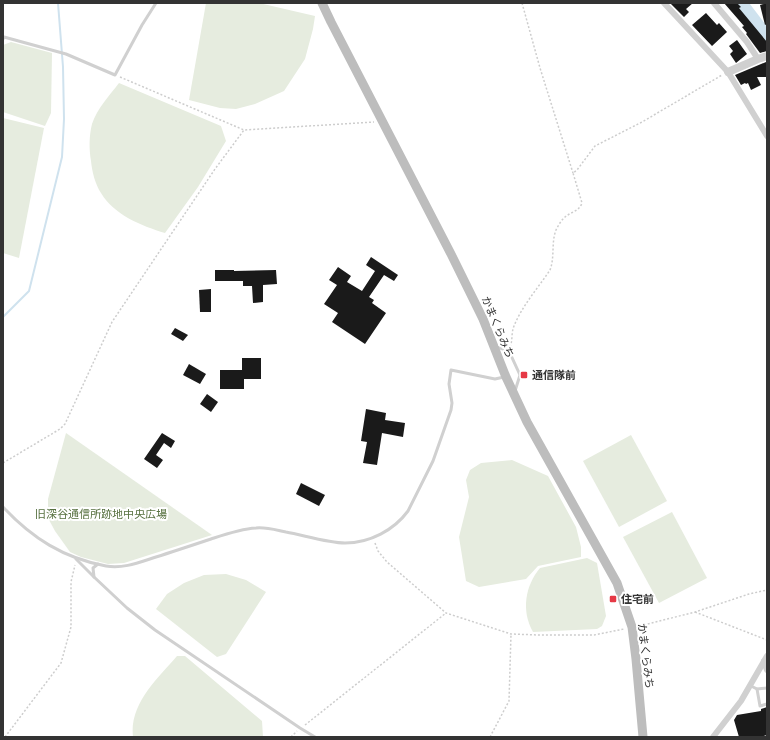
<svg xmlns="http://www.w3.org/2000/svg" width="770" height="740" viewBox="0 0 770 740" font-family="'IBM Plex Sans','Noto Sans JP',sans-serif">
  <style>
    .green { fill: #e6ecdf }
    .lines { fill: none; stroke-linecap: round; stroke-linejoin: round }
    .stream { stroke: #cfe2ee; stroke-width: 2 }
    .river { stroke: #cfe2ee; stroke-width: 13 }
    .building { fill: #1a1a1a }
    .path { stroke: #cdcdcd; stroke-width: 1.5; stroke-dasharray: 2 2; stroke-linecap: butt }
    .service { stroke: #d0d0d0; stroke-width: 3 }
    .minor { stroke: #d0d0d0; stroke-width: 6 }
    .tertiary { stroke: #d0d0d0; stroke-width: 8 }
    .secondary { stroke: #bdbdbd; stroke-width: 9 }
    .poi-dot { fill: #e63946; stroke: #fff; stroke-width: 1.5 }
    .labels { text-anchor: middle; stroke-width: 4; stroke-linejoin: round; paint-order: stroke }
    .street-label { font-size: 11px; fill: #333; stroke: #fff }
    .poi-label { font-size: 11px; font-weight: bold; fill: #333; stroke: #fff; text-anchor: start }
    .park-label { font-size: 11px; fill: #56703f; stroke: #fff }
  </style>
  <rect width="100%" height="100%" fill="#fff"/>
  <g class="green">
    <path d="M206,3H259L315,16L313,29L305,59L284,91L255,104L236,109L220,108L189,100Z"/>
    <path d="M11,42L52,53L51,113L45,126L3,112V45Z"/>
    <path d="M119,83L221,126L226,141L198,187L165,233C142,226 114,215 101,193C95,184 92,171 91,161C89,149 89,136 92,124C97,109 109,96 119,83Z"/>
    <path d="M3,118L44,128L19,258L3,253Z"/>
    <path d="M66,433L212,535L124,563L108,564L81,557L70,552L55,531L48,518V499Z"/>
    <path d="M631,435L667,501L619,527L583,461Z"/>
    <path d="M512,460L548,476L576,527L581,547V557L538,566L526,579L479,587L466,581L459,537L469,497L466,480L470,470L481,463Z"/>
    <path d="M672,512L707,578L659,603L623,537Z"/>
    <path d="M587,558L597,563L606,616L602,626L597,629L533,632C521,611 525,586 540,568Z"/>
    <path d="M226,574L246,580L266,592L226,654L217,657L156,609L167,594L184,583L204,575Z"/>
    <path d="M177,656H185L262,721L263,737H133C129,704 158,678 177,656Z"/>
  </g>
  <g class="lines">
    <path class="stream" d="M3,317L29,291L62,157L64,119L63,67L58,3"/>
    <path class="river" d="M741,3L767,37"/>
  </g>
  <g class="building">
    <path d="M670,3H693L686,9L689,12L684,17Z"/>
    <path d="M724,3H737L741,7L739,8L767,42V51L760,53L746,34L747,33L742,27L744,26Z"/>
    <path d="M767,3V24L765,25L760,5Z"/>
    <path d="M706,13L717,25L719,23L727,32L712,46L692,25Z"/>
    <path d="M737,40L747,54L736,63L730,54L733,51L729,46Z"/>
    <path d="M766,62L767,66V77H757L761,85L751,90L748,83L746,84L745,83L741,85L735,75Z"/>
    <path d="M371,257L398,275L394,281L384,275L369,297L374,300L372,303L386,313L365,344L332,322L338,313L324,304L337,285L329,280L338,267L351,276L347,282L362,291L375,271L366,265Z"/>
    <path d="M215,270H234V271L276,270L277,284L263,285V302L253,303L252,286H243V281H215Z"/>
    <path d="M211,289V312H200L199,290Z"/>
    <path d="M175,328L188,335L183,341L171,334Z"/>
    <path d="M242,358H261V379H244V389H220V370H242Z"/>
    <path d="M189,364L206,374L200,384L183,375Z"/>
    <path d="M207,394L218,402L211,412L200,404Z"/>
    <path d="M366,409L386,413L385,420L405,423L403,437L382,433L377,465L363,463L367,442L361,441Z"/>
    <path d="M162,433L175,441L171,448L164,443L156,455L163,460L157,468L144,459Z"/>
    <path d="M301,483L325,495L319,506L296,494Z"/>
    <path d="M767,707V735L760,737H739L734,720L737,715L761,711V709Z"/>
  </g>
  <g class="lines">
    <g class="path">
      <path d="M522,3L540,68L573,173"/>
      <path d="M120,77L244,130"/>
      <path d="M510,347C513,340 511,333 514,326C522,306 538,288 550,270C555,257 551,243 556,230C558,226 561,221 563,219C569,212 579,212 582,203L573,173L577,170L595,146L642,122L722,75"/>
      <path d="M3,463L60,429L65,424L112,322L215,169L244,130L374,122"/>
      <path d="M375,543L378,551L387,562L446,613L511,634L539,635H594L624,629"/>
      <path d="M695,612L767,640"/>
      <path d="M640,626L695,612L749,594L767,590"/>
      <path d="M305,725L446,613"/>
      <path d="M5,737L61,663L71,627V582L75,565"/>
      <path d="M291,737L297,731"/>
      <path d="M490,737L509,701L511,634"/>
    </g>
    <g class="service">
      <path d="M3,39L4,37L66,54L115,75L142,25L156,3"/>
      <path d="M497,347L509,351L520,375L515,391"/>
      <path d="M3,507C32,538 63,558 106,566C124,569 140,562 156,557C175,551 193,545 211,539C226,534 240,529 256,528C266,527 276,530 286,532C303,535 328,543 345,543C370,543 394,530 408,511L433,461L451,410L452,403L449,384L451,370L495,379L504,377"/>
      <path d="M76,559L94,577L127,608L155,630L300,728L315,737"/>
      <path d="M94,577L93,568L98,564"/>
      <path d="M751,686L757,689L760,706L767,704"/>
      <path d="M757,689L767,688"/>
    </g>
    <g class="minor">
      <path d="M664,3L728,72L767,136"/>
      <path d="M714,3L747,42L758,59"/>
      <path d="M764,661L767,670"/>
      <path d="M713,737L741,701L767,656"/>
    </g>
    <path class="tertiary" d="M728,72L758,59L767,56"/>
    <path class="secondary" d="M322,3L331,22L451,254L483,319L506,377L527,422L617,583L632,627L636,659L643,737"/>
  </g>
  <g class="poi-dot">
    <rect x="520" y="371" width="8" height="8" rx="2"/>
    <rect x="609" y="595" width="8" height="8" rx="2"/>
  </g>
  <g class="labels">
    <g class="street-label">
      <text transform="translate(498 327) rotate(67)" y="4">かまくらみち</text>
      <text transform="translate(646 656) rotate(83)" y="4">かまくらみち</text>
    </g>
    <g class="poi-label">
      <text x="532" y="379">通信隊前</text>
      <text x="621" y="603">住宅前</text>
    </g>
    <g class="park-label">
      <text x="101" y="518">旧深谷通信所跡地中央広場</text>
    </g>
  </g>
  <rect width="770" height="740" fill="none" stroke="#333333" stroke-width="8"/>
</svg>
